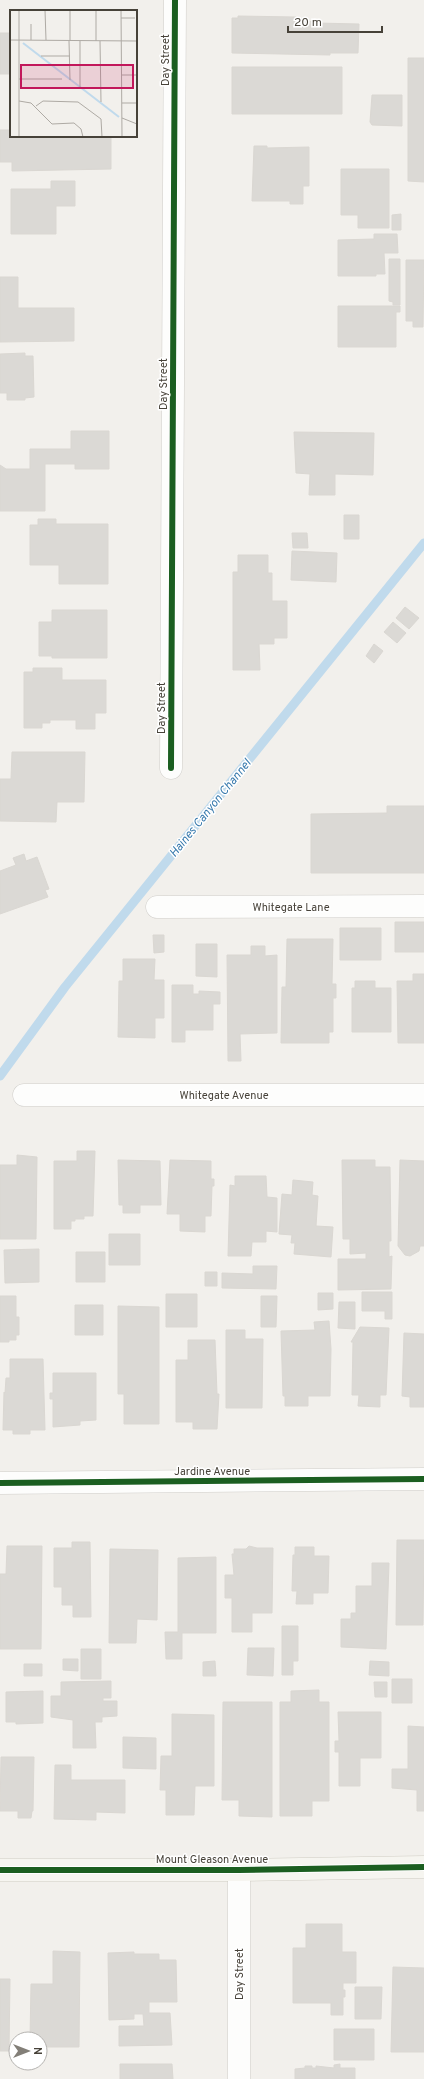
<svg xmlns="http://www.w3.org/2000/svg" width="424" height="2079" viewBox="0 0 424 2079" font-family="Overpass,sans-serif">
  <rect width="100%" height="100%" fill="#f2f0ec"/>
  <g fill="none" stroke-linecap="round" stroke-linejoin="round">
    <!-- stream -->
    <path stroke="#c0daec" stroke-width="9" d="M0,1076L65,987L424,543"/>
  </g>
  <!-- building -->
  <path fill="#dbd9d5" stroke="#dad7d2" d="M238,16L295,17L316,23L359,24L358,53H330V55L232,53V18H238Z
    M10,30L11,74H0V33H10Z
    M408,58H424V182L408,181Z
    M232,67H342V114H232Z
    M372,95H402V126L372,125L370,122Z
    M11,121V136H111V169L12,171V162H0V130H11Z
    M254,146H267V148L309,147V186H303V204H290V201H252Z
    M341,169H389V228H358V215H341Z
    M51,181H75V206H56V234H11V189H51Z
    M401,214V230H392V215Z
    M374,234H397L398,253H384L385,274H376V276H338V240L374,239Z
    M389,259H400V305H393V302L389,301Z
    M406,260H424L423,327H413V321H406Z
    M0,277H18V308H74V341L0,342Z
    M338,306H400V312H396V347H338Z
    M25,353V356H33L34,397L25,398V400H7V393H0V354Z
    M71,431H109V469H75V464H45V511H0V465L6,469H30V449H71Z
    M294,432L374,433L373,475L335,474V495H309L310,474L296,473Z
    M344,515H359V539H344Z
    M38,519H56V524H108V584H59V565H30V525H38Z
    M292,533H307L308,548H293Z
    M292,551L337,553L336,582L291,580Z
    M238,555H268V573H272V601H287V638H274V644H259L260,670H233V572H238Z
    M405,607L419,618L409,629L396,618Z
    M52,610H107V658H52V656H39V622H52Z
    M393,622L406,633L397,643L384,632Z
    M374,644L383,651L374,663L366,656Z
    M33,668H62V680H106V713H95V729H76V720H50V723H42V728H24V672H33Z
    M12,752H85L84,802H57L56,822L0,821V779H11Z
    M387,806H424V873H311V814L387,813Z
    M24,854L26,861L37,857L49,889L45,890L48,897L0,914V871L16,865L13,858Z
    M395,922H424V952H395Z
    M340,928H381V960H340Z
    M153,935H164V952L154,953Z
    M287,939H333L332,984H336V998H333V1032H329V1043H281L282,987H286Z
    M196,944H217V977L196,976Z
    M251,946H265V956L277,955V1033L240,1034L241,1061H228L227,955H251Z
    M123,959H155L154,980H164V1018H155V1038L118,1037L119,981H123Z
    M413,974H424V1043H398L397,981H413Z
    M355,981H375V988H391V1032H352V988H355Z
    M172,985H193V994H199V991L220,992V1004H213V1030H185V1042H172Z
    M77,1151H95L93,1216H84V1219H75V1221H71V1229H54V1161H77Z
    M17,1155L37,1157L36,1239H0V1165H17Z
    M118,1160L160,1161L161,1205H140V1213H123V1205H119Z
    M170,1160L211,1161V1179H214V1186H212L211,1216H205V1232L180,1231V1214H167Z
    M342,1160H375V1167H390L391,1241H389V1257L392,1256L391,1289L338,1290V1259H366V1253L350,1254V1239H343Z
    M400,1160L424,1161V1246H420L419,1251L410,1256L405,1255L398,1246Z
    M235,1176H266L267,1197L277,1198V1232L266,1231V1242H252L251,1256H228L230,1185L235,1186Z
    M293,1180L313,1182L312,1195L318,1196L316,1226L333,1227L331,1257L294,1254L295,1243H291L292,1235L279,1234L282,1194L292,1195Z
    M109,1234H140V1265H109Z
    M39,1249V1282L5,1283L4,1250Z
    M76,1252H105V1282H76Z
    M253,1266H277L276,1289L222,1288V1273L253,1274Z
    M205,1272H217V1286H205Z
    M362,1292H392V1319H385V1311H362Z
    M318,1293H333V1309L318,1310Z
    M166,1294H197V1327H166Z
    M0,1296H16V1317H19V1335H16V1340H9V1342H0Z
    M261,1296H277L276,1327H261Z
    M339,1302H355V1329L338,1328Z
    M75,1305H103V1335H75Z
    M118,1306L159,1307V1424H124V1394H118Z
    M329,1321L331,1349L330,1396H308V1406H285V1396H283L281,1331L315,1330L314,1322Z
    M360,1327L389,1328L386,1395H380V1407L358,1406L359,1395H352L353,1342H351Z
    M226,1330H245V1339H263L262,1408H226Z
    M404,1333L424,1334V1407H410V1397L402,1396Z
    M188,1340H215L217,1394H219L217,1429H193V1422H176V1360H188Z
    M10,1359H43L45,1430H30V1434H13V1430H3L4,1392L5,1393L6,1378H10Z
    M53,1373H96V1420L80,1421V1425L53,1427V1399H50V1393H53Z
    M397,1540H424L423,1625H396Z
    M72,1542H90L91,1617H73V1605H62V1587H54V1548H72Z
    M7,1546H42L41,1649H0V1574H6Z
    M249,1546L257,1548H273L272,1613H252V1632H232V1598H225V1575H234L232,1554H234V1549H246Z
    M295,1547H314V1556H329L328,1593H313V1604H296L297,1591H292L293,1555H295Z
    M110,1549L158,1550L157,1620L137,1619L136,1643H109Z
    M216,1557V1633H182V1659H166L165,1632H178V1558Z
    M372,1563H389L386,1649L341,1647V1619H351V1613H356V1586H372Z
    M282,1626H298V1661H293V1675H282Z
    M248,1648H274L273,1676L247,1675Z
    M81,1649H101V1679H81Z
    M63,1659H78V1671L63,1670Z
    M215,1661L216,1676H203V1662Z
    M370,1661L389,1662V1676L369,1675Z
    M24,1664H42V1676H24Z
    M392,1679H412V1703H392Z
    M111,1681V1698H103V1701H117V1716L102,1717V1722H95L96,1748H73V1720L51,1717V1696H61V1682Z
    M374,1682H387V1697H375Z
    M319,1690V1702H329V1801H312V1816H280V1702H291V1691Z
    M43,1691V1723L16,1724V1722H6V1692Z
    M223,1702H272V1817L239,1816V1800H222Z
    M338,1712H381V1758H360V1786H339V1752H335V1741H339Z
    M172,1714L214,1715V1786H195L194,1815H166V1790H160L161,1756H172Z
    M408,1726L424,1727V1811H417V1790L392,1788V1769H408Z
    M123,1737L156,1738V1769L123,1768Z
    M1,1757H34L33,1811H32L31,1818H18V1811H0Z
    M55,1765H71V1780H125V1813L96,1812V1820L54,1819Z
    M306,1924H342V1952H356V1983H343V1990H345V1997H343V2015H331V2003H293V1948H306Z
    M53,1951L80,1952L79,2047H40V2039H30L31,1984H53Z
    M134,1952V1954H159V1960H176L177,2002H149V2013H170L172,2045L119,2046V2026H144L143,2014H134V2019L109,2020L108,1953Z
    M393,1967L424,1968V2052H391Z
    M0,1979H10L9,2051H0Z
    M355,1987H382L381,2019H355Z
    M334,2029H374V2060H334Z
    M120,2064H172L173,2079H120Z
    M340,2064V2068H355V2079H295V2069L305,2068V2066H312V2068H316V2066L334,2068V2065Z"/>
  <g fill="none" stroke-linecap="round" stroke-linejoin="round">
    <!-- street casing -->
    <g stroke="#d0ceca" stroke-width="23">
      <path id="street" d="M171,768L175,0
        M157,907L424,906
        M24,1095H424
        M0,1483L424,1479
        M239,2079V1870"/>
    </g>
    <!-- secondary casing -->
    <g stroke="#d0cdc4" stroke-width="23">
      <path id="secondary" d="M0,1870H239L424,1867"/>
    </g>
    <!-- street -->
    <use href="#street" stroke="#fdfdfc" stroke-width="22"/>
    <!-- secondary -->
    <use href="#secondary" stroke="#f6f5f0" stroke-width="22"/>
    <!-- cycleway casing -->
    <g stroke="#fff" stroke-width="8">
      <path id="cycleway" d="M171,768L175,0
        M0,1483L424,1479
        M0,1870H239L424,1867"/>
    </g>
    <!-- cycleway -->
    <use href="#cycleway" stroke="#1b5e20" stroke-width="6"/>
  </g>
  <g text-anchor="middle" stroke-width="3" stroke-linejoin="round" paint-order="stroke">
    <!-- street labels -->
    <g font-size="11" fill="#474239" stroke="#fff">
      <text transform="translate(165 60) rotate(-90)" y="4">Day Street</text>
      <text transform="translate(163 384) rotate(-90)" y="4">Day Street</text>
      <text transform="translate(161 708) rotate(-90)" y="4">Day Street</text>
      <text x="291" y="911">Whitegate Lane</text>
      <text x="224" y="1099">Whitegate Avenue</text>
      <text x="212" y="1475">Jardine Avenue</text>
      <text x="212" y="1863">Mount Gleason Avenue</text>
      <text transform="translate(239 1974) rotate(-90)" y="4">Day Street</text>
    </g>
    <!-- water labels -->
    <g font-size="12" font-style="italic" fill="#387aad" stroke="#fff">
      <text transform="translate(210 808) rotate(-51)" y="4">Haines Canyon Channel</text>
    </g>
  </g>
  <!-- overview -->
  <g transform="translate(10 10)">
    <rect width="127" height="127" fill="#f2f0ec"/>
    <path fill="none" stroke="#c0daec" stroke-width="2" d="M13,33L109,107"/>
    <path fill="none" stroke="#aeaaa4" stroke-width="1" d="M35,0L36,30M86,0V31M111,0L112,127M111,8H125M21,14V30M0,30L127,31M59,31L60,70M60,31V0M90,31L91,92M31,46H60M112,65H127M9,69H52M70,77V31M9,91L21,93L42,114L64,113L71,119L73,127M112,93H127M26,96L33,91L68,92L91,109L92,127M112,108L127,114M9,127V0"/>
    <path fill="#c2185b" fill-opacity="0.15" stroke="#c2185b" stroke-width="2" d="M11,55H123V78H11Z"/>
    <rect width="127" height="127" fill="none" stroke="#474239" stroke-width="2"/>
  </g>
  <!-- north arrow -->
  <g transform="translate(28 2051) rotate(90)"><circle r="19" fill="#ffffff" stroke="#b5b3b0"/>
  <path d="M0-3L7 15L0 10L-7 15Z" fill="#837f78"/>
  <text y="-6" font-size="11" font-weight="bold" text-anchor="middle" fill="#474239">N</text>
  </g>
  <!-- scale -->
  <path d="M288 26v6h94v-6" fill="none" stroke="#474239" stroke-width="2"/>
  <text x="294" y="26" font-size="12" fill="#474239" stroke="#ffffff" stroke-width="3" paint-order="stroke">20 m</text>
</svg>
